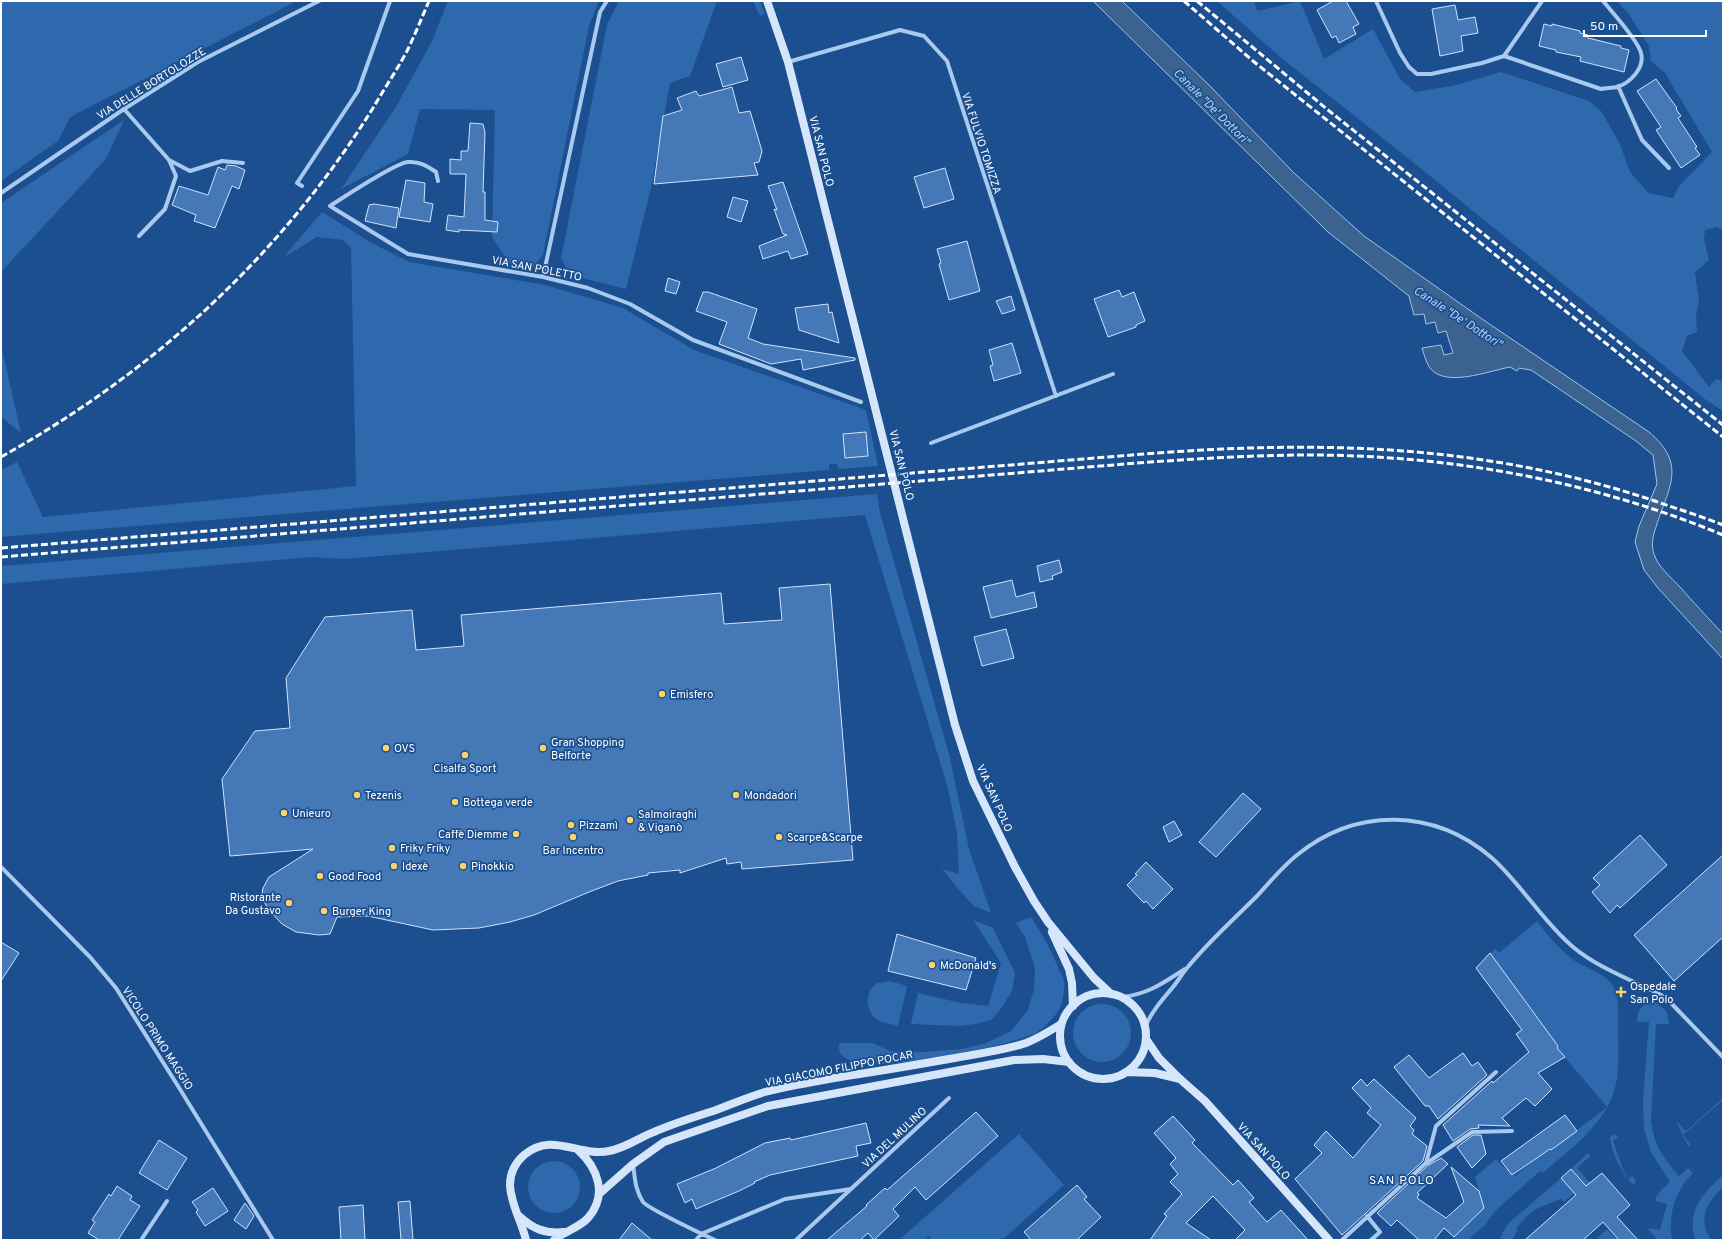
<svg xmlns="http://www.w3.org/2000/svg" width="1724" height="1241" viewBox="0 0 1724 1241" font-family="Overpass,sans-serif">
  <rect width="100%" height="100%" fill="#1b4f8f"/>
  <!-- green -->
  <path fill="#2e69ad" d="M1,1H297L70,117L58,141L1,181Z
    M448,1H599L589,26L543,255L533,268L511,266L492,237L495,110L420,109L408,154L341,189L396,107L432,41Z
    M619,1H717L690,76L670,83L651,188L626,289L570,275L561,258L607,25Z
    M753,1H760L765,14L760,16Z
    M1217,1H1254L1257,11L1300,1L1324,59L1373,29L1400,79L1415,92L1456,85L1501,72L1589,101L1601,111L1620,144L1630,172L1648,193L1673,198L1679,186L1712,152L1665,73L1651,61L1649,46L1628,13L1617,1H1723V230L1717,227L1705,230L1704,239L1709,260L1695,272L1699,301L1696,316L1697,332L1687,336L1682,351L1709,387L1716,379L1723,381V411L1706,400L1409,159L1279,56Z
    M124,120L106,159L1,272V203Z
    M322,212L370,242L409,262L545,285L623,308L694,350L866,410L878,466L838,469L837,464H829V470L1,537V470L17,462L43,517L356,486L351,248L343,240L317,237L283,258Z
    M1,348L2,349L21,433L1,417Z
    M877,494L880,513L949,754L969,849L991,913L974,906L959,890L942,869L959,874L957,833L947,785L865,515L344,559L312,557L1,584V566Z
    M1031,917C1042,934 1052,951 1059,970C1061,974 1064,978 1064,982C1065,988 1063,997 1062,1003C1060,1012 1043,1030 1034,1034C1002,1047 871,1077 844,1057C839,1054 839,1049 839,1043H873L890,1051L924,1052L963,1049L986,1043L1011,1031L1028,1010L1034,989L1035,968L1025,937L1016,923Z
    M973,920L993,928L1015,973L1012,991L1000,1010L991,1020L976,1024L959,1026L911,1024L918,993L961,1003L988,1006L1001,963Z
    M1537,921C1548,936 1560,950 1575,961C1586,968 1600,972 1609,981C1620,992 1618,1013 1618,1027C1618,1044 1619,1063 1617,1079C1610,1122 1573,1146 1543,1173L1540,1171L1495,1211L1485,1225L1468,1240H1451L1484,1208L1475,1177L1496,1159L1514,1177L1540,1155L1551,1150L1607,1107L1557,1048L1558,1046L1490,953L1496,949L1499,953Z
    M890,981L907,986L898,1026C890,1024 882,1023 875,1018C865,1009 865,989 878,983C882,982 887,982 890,981Z
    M1657,1003L1667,1012L1669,1024H1656L1651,1120C1654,1146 1663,1157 1679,1176L1688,1168L1693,1173C1674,1192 1668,1215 1672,1240H1655L1656,1238L1648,1229L1649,1228L1660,1230L1667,1204L1655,1201L1656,1197L1662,1189L1670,1182L1651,1152L1644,1129L1643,1101L1649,1022H1637C1637,1008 1644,1002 1657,1003Z
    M1073 1033a29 29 0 1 1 58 0a29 29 0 1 1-58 0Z
    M1723,1098V1100L1683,1135L1691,1145L1688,1146L1677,1123V1122L1686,1131Z
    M1019,1134L1064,1185L1002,1240H932L929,1236L924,1240H899Z
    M1613,1134L1617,1136L1618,1138L1613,1140L1622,1167L1628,1179L1633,1176L1635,1180V1184L1631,1183C1621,1171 1611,1152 1610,1137Z
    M1588,1153L1590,1156L1577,1168L1590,1183L1586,1186L1571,1169Z
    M528 1187a26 26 0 1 1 52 0a26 26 0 1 1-52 0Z
    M1723,1175V1187C1707,1202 1697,1219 1711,1240H1695C1687,1210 1702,1194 1723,1175Z
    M1561,1178L1574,1193L1564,1202L1561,1199C1537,1208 1533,1208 1516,1229L1518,1230L1512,1240H1500L1503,1232L1509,1223Z
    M1607,1229L1617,1240H1598L1597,1238Z"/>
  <!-- water -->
  <path fill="#3c6290" stroke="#9cc4f0" d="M1093,1H1122L1209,85L1293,172L1364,236L1485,321L1649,432C1688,465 1668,488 1656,527C1653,535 1651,545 1654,554C1658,567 1671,577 1680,587C1694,603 1709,619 1723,634V659L1658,588L1644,570L1635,542L1639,526L1657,484L1653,455L1636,441L1531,370L1519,368L1517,371L1510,367C1489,371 1445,388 1430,368C1426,363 1424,354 1422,348L1441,345L1444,355L1453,353L1446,331L1438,333L1435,322L1426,324L1424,314L1414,315L1409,296L1328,232Z"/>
  <!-- building -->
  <path fill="#4478b7" stroke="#cfe3fa" d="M1333,1H1346L1359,24L1353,27L1356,34L1339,43L1336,36L1332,38L1317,10Z
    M1455,5L1458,20L1475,17L1478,33L1461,36L1463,51L1440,56L1432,9Z
    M1544,24L1552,26V24L1580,31V33L1588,35V38L1621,46V48L1629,50L1624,72L1580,61L1581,57L1556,52V50L1539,46Z
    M741,57L748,80L723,87L716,64Z
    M1656,79L1677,108L1676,109L1681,116L1678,118L1697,147L1695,148L1700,155L1681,168L1656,130L1661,127L1637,91Z
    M732,87L739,113L750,111L762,151L759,162L754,163L758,175L654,184L663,116L682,110L677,98L696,91L699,96Z
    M470,123L483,124L485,132L483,192H485V220L498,222L497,232L459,230V232L446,230L448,215L464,217L466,174H450V159L461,160V151H468Z
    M227,165L236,166L245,170L239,189L232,186L215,228L194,221L196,215L172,205L179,186L208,195L218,167L225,170Z
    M945,168L954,199L924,208L914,177Z
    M406,180L425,183L424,202L433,204L430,222L399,217Z
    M783,182L808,254L791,259L788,251L763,259L759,246L787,235L783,234L774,209L777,210L768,186Z
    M733,197L748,201L741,222L727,217Z
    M374,204L399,208L396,228L365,221L369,205Z
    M967,241L980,291L949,300L939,264L941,263L937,249Z
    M668,278L680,282L676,294L665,291Z
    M1119,290L1122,297L1134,292L1145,321L1136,325V327L1108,337L1094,299Z
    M703,292H708L757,309L748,338L763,344L855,358V360L803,370L801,359L771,364L719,344L727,322L696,311Z
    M1011,296L1015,310L1002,314L996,301Z
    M828,304L829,313L832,312L839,343L799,330L795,308Z
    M1012,343L1021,373L994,381L990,366L993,365L989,350Z
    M866,432L868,456L845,458L843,434Z
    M1059,560L1062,572L1052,576L1053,579L1040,582L1037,566Z
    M1012,580L1016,597L1034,592L1037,607L991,618L983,587Z
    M830,584L853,860L742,869L741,862L727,864L726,858L680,873V870L648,873V875L618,881L589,892L534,915L510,922L479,928L433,930L368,916L337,917L330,934L319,935L296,932L282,924L269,910L263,900L262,894L263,888L269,877L313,849L230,856L222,779L255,731L290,728L286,678L325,617L412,610L416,650L464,646L461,615L721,593L724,624L782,620L779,588Z
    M1006,629L1014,658L982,666L974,637Z
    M1243,793L1261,809L1216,857L1199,842Z
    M1174,821L1182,835L1169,842L1163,827Z
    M1640,835L1667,865L1620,908L1617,905L1610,913L1592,892L1600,885L1593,878Z
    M1723,855V937L1674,981L1634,935Z
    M1146,862L1173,889L1153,909L1146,901L1144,903L1127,885L1137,875L1135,874Z
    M897,934L976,958L966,990L888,971Z
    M1,942L19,953L1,981Z
    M1490,953L1558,1046L1557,1048L1565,1057L1538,1073L1552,1089L1535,1106L1526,1098L1502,1118L1510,1126L1478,1125L1479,1128L1470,1129L1453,1141L1443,1125L1492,1081L1493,1083L1529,1052L1516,1034L1522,1030L1476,968Z
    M1463,1053L1472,1066L1478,1062L1487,1075L1438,1119L1429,1106H1425L1394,1067L1409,1055L1429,1078Z
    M1361,1079L1367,1086L1374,1079L1416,1118L1410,1126L1414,1130L1412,1134L1427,1146L1423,1161L1342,1235L1295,1179L1322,1153L1314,1145L1326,1131L1353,1158L1381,1125L1367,1113L1371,1108L1352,1088Z
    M976,1112L998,1136L926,1200L915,1187L893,1209L899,1216L874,1240L868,1233L860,1240H827L867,1206L866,1205L885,1188L887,1190Z
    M1565,1115L1577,1131L1551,1150L1550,1149L1512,1175L1501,1161Z
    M1173,1116L1195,1140L1192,1143L1233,1185L1238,1180L1254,1198L1249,1202L1267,1222L1281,1210L1308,1240H1235L1245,1230L1213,1196L1186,1223L1211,1240H1150L1167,1216L1164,1214L1182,1194L1170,1182L1178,1174L1170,1164L1176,1158L1154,1133Z
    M866,1123L871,1143L856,1146L858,1156L770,1175L754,1182L755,1183L739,1191L696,1209L692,1199L685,1203L677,1184L716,1168L765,1143L790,1138L791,1140Z
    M1473,1135H1481L1486,1154L1472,1168L1457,1147Z
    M159,1140L187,1158L167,1190L139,1173Z
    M1441,1158L1448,1164L1417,1193L1419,1194L1417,1198L1446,1218L1464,1202L1451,1167L1479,1191L1484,1208L1454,1237L1444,1228L1434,1240H1419L1397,1220L1391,1226L1377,1213L1427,1166Z
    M1571,1169L1586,1186L1602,1173L1630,1205L1617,1217L1638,1240H1619L1603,1222L1583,1240H1525L1576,1195L1561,1178Z
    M1077,1185L1087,1197L1084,1199L1101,1217L1077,1240H1031L1024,1232Z
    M117,1186L132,1196L130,1200L140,1206L118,1240H99L88,1233L95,1222L92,1220L109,1194L111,1196Z
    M213,1188L228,1211L205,1226L196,1212L198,1210L192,1202Z
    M410,1201L413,1240H401L398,1202Z
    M245,1203L254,1216L246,1229L234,1220Z
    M363,1205L365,1240H341L339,1207Z
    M632,1223L652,1240H619Z"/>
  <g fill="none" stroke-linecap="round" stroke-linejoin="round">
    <!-- minor -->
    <path stroke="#a9c9ee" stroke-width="4" d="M1376,1L1400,53L1409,67L1417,74H1431L1482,63L1504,56L1601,89C1606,88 1612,88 1617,87C1630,83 1645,68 1641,53C1638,40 1612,12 1603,1
      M1504,56L1542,1
      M788,62L900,30L924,36L947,61L1056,396
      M1618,86L1642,140L1669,168
      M124,109L169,160L176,176L165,209L139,236
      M169,160L190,171L222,161L243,163
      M438,181L436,172C427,166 419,161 408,162C395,163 344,197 330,206L408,254L543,277L588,288L630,304L693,340L861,402
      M302,186L297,183L358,91L390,1
      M1,193L124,109L198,62L319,1
      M543,277L600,12L607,1
      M931,443L1113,374
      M1,867L90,957L116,988L178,1086L273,1240
      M1122,997C1149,994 1163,983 1185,969
      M1145,1027C1152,1011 1162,1000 1173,987C1178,981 1182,974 1187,968C1208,942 1234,919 1257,896C1270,882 1282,867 1297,855C1356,807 1434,808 1492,858C1522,885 1543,922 1573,947C1598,968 1632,980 1661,995L1670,1002L1723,1057
      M1427,1163L1472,1132L1512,1131
      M633,1164C635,1178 635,1190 643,1202C649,1209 704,1235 715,1240
      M1367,1216L1380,1232L1371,1240
      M141,1240L167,1201
      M696,1240L701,1234L785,1199L851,1189
      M796,1240L949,1098
      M1342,1240L1426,1163L1436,1126L1496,1072"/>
    <!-- secondary -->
    <path stroke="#d6e6fa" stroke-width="8" d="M767,1L788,62L955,725L973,781L1015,867L1034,901L1048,922L1094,978L1111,994
      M1052,932L1069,969L1072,983L1073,1006
      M1060 1036a43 43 0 1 1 86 0a43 43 0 1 1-86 0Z
      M1146,1039L1159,1058L1180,1079L1205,1101L1329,1240
      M1126,1072L1155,1073L1180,1079
      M599,1194L633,1164L664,1142L768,1106L1014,1060L1043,1059L1069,1062
      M519,1216C533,1229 545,1234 564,1232
      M526,1240C519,1211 495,1181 524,1155C552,1131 578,1157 609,1151C626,1148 638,1138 654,1132C674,1123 695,1117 716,1110C732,1104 748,1097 765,1092C791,1085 819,1081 846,1076C880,1071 915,1065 949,1059C975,1054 1002,1051 1026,1043C1039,1038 1050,1031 1061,1024
      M554,1240C564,1232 580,1227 588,1218C608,1195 598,1168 578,1150"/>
    <!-- rail -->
    <path stroke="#fff" stroke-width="3" stroke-dasharray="7 3" stroke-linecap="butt" d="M1184,1L1253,61L1723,437
      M1197,1L1328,110L1723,425
      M1,457C153,372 280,257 373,108C384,89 397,70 407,51C415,35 422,17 429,1
      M1,548L1144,454C1322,440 1484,444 1655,501C1677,509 1701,516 1723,525
      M1,557L1137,463C1194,459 1252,455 1309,455C1450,455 1593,481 1723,535"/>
  </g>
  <!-- markers -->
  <g fill="#ffd166" stroke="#1b4f8f" stroke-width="1.5">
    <circle cx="662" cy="694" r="4"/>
    <circle cx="386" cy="748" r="4"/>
    <circle cx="543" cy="748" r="4"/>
    <circle cx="465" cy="755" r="4"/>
    <circle cx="357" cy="795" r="4"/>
    <circle cx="736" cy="795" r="4"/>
    <circle cx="455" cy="802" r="4"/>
    <circle cx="284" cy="813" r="4"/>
    <circle cx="630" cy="820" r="4"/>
    <circle cx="571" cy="825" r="4"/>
    <circle cx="516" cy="834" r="4"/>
    <circle cx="573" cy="837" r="4"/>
    <circle cx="779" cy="837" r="4"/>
    <circle cx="392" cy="848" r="4"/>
    <circle cx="394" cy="866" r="4"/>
    <circle cx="463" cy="866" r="4"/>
    <circle cx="320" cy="876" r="4"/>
    <circle cx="289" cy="903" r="4"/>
    <circle cx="324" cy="911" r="4"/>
    <circle cx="932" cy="965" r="4"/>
    <path d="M1619 986h4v4h4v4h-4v4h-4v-4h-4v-4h4z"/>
  </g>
  <g text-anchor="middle" stroke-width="3.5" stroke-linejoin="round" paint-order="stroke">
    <!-- street labels -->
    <g font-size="11" fill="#fff" stroke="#1b4f8f">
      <text transform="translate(151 83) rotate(-32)" y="4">VIA DELLE BORTOLOZZE</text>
      <text transform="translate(982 143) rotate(72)" y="4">VIA FULVIO TOMIZZA</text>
      <text transform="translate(822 151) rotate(76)" y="4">VIA SAN POLO</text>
      <text transform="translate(537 268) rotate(11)" y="4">VIA SAN POLETTO</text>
      <text transform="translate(902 465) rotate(76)" y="4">VIA SAN POLO</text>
      <text transform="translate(995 798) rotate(66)" y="4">VIA SAN POLO</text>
      <text transform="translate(158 1038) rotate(57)" y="4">VICOLO PRIMO MAGGIO</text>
      <text transform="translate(839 1068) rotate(-11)" y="4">VIA GIACOMO FILIPPO POCAR</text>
      <text transform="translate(894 1137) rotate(-43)" y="4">VIA DEL MULINO</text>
      <text transform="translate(1264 1151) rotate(48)" y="4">VIA SAN POLO</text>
    </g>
    <!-- poi labels -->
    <g font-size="11" fill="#fff" stroke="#1b4f8f" text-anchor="start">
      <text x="670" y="698">Emisfero</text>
      <text x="551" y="746">Gran Shopping<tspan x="551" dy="13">Belforte</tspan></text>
      <text x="394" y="752">OVS</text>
      <text x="465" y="772" text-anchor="middle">Cisalfa Sport</text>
      <text x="365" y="799">Tezenis</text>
      <text x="744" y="799">Mondadori</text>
      <text x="463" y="806">Bottega verde</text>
      <text x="292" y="817">Unieuro</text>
      <text x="638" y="818">Salmoiraghi<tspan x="638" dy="13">&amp; Viganò</tspan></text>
      <text x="579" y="829">Pizzamì</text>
      <text x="508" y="838" text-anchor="end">Caffè Diemme</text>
      <text x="787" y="841">Scarpe&amp;Scarpe</text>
      <text x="400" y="852">Friky Friky</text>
      <text x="573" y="854" text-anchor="middle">Bar Incentro</text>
      <text x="402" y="870">Idexè</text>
      <text x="471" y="870">Pinokkio</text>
      <text x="328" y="880">Good Food</text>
      <text x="281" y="901" text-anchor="end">Ristorante<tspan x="281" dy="13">Da Gustavo</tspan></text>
      <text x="332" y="915">Burger King</text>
      <text x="940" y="969">McDonald's</text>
      <text x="1630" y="990">Ospedale<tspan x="1630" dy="13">San Polo</tspan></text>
    </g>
    <!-- water labels -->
    <g font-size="12" font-style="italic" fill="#b5d3f5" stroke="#1b4f8f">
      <text transform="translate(1212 107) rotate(45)" y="4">Canale "De' Dottori"</text>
      <text transform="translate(1458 317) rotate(33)" y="4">Canale "De' Dottori"</text>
    </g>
    <!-- neighbourhood labels -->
    <g font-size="12" letter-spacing="1" fill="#fff" stroke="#1b4f8f">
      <text x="1402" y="1184">SAN POLO</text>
    </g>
  </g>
  <!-- border -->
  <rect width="1724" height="1241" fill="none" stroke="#ffffff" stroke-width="4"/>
  <!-- scale -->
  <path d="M1584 30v6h122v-6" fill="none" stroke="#ffffff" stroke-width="2"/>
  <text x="1590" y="30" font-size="12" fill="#ffffff" stroke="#1b4f8f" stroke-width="3" paint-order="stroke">50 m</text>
</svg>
